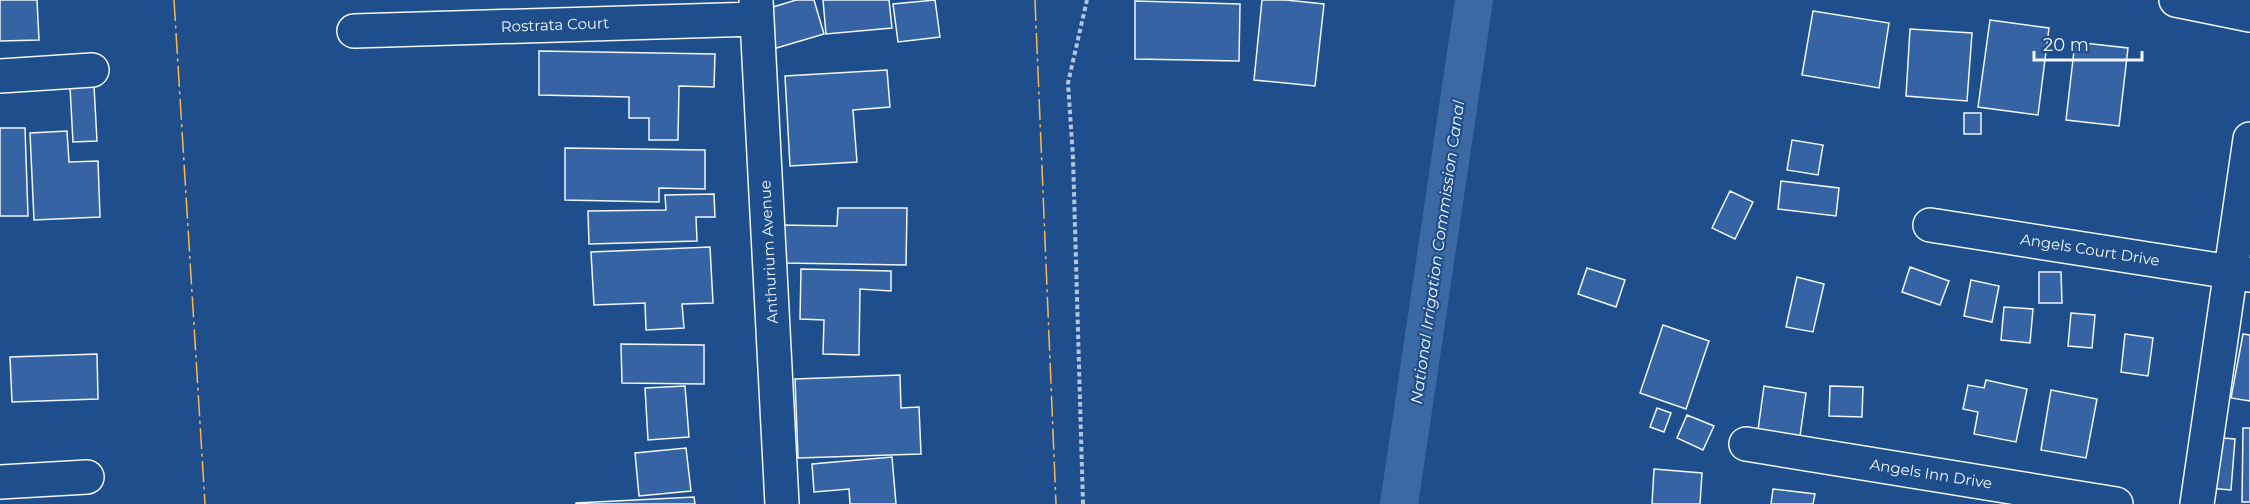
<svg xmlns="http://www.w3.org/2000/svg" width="2250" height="504" viewBox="0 0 2250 504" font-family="Montserrat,sans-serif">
  <rect width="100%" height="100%" fill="#1f4e8c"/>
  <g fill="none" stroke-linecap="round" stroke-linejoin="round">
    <!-- canal -->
    <path stroke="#3b69a3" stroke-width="38" d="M1399,504L1474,0"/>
  </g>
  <!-- building -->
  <path fill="#3563a3" stroke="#f2f6ff" stroke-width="1.5" d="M0,0H37L39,40L0,41Z
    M796,0H814L824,34L773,49L760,11Z
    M823,0H889L892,28L826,34Z
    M935,0L940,37L898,42L893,4Z
    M1262,0H1286L1324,4L1315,86L1254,80Z
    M1135,1L1240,4L1239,61L1135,59Z
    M1813,11L1889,23L1879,88L1802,75Z
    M1990,20L2049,28L2038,115L1978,107Z
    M1910,29L1972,33L1967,101L1906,96Z
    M2075,42L2128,48L2119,126L2066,120Z
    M539,51L715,54L714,87L679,86L678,140H649V118H629V97L539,95Z
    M887,70L890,107L853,110L857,162L790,166L785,76Z
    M94,86L97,141L73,142L70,87Z
    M1964,113H1981V134H1964Z
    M0,128H25L28,216H0Z
    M67,131L69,162L98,161L100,217L34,220L30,133Z
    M1792,140L1823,145L1818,175L1787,170Z
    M565,148L705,150V189L659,188V202L565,200Z
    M1781,181L1839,188L1836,216L1778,209Z
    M1730,191L1753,202L1735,239L1712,228Z
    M714,194L715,217H696L697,241L589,244L588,211L666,210L665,195Z
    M838,208H907L906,265L782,263V225L837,226Z
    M710,247L713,303L682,304L684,328L646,330L645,303L594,305L591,252Z
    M1910,267L1949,281L1940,305L1902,292Z
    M1587,268L1625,280L1616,307L1578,294Z
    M801,269L891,271V291L860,289L859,355L823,354L824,320L800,319Z
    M2039,272H2061L2062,303H2039Z
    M1797,277L1824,284L1813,332L1786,327Z
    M1971,280L1999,286L1992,322L1964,316Z
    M2004,307L2033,309L2030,343L2001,340Z
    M2071,313L2095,315L2092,348L2068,346Z
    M1663,325L1709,341L1686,409L1640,393Z
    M2125,334L2153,338L2148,376L2121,372Z
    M2243,334L2250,335V401L2231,398Z
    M621,344L704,345V384L622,383Z
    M97,354L98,399L12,402L10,357Z
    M900,375L901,408L919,407L921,454L798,458L795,379Z
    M1986,380L2027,389L2016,442L1974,434L1978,412L1963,409L1968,385L1984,388Z
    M685,386L689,437L648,440L645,388Z
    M1764,386L1806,393L1800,436L1758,430Z
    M1830,386L1863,387L1862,417L1829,416Z
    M2051,390L2097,399L2086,458L2041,450Z
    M1657,408L1671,413L1664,432L1650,427Z
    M1687,415L1714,426L1703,450L1677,438Z
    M2243,428H2250V502H2242Z
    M2211,437L2235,439L2231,490L2208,488Z
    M686,448L691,491L639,496L635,453Z
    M892,457L896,504H850L849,489L814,492L812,464Z
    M1654,469L1702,473L1700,504H1652Z
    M1773,489L1815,494L1813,504H1771Z
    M694,497L695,504H576V503Z"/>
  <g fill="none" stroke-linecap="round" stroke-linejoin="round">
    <!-- minor casing -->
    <g stroke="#f2f6ff" stroke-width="36">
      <path id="minor" d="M756,0L782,504
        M2176,0L2250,15
        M354,31L756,19
        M0,76L92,70
        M1930,225L2250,275
        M1746,444L2116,504
        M0,482L87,477
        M2197,504L2250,139"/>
    </g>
    <!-- path -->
    <path stroke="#b3c4dc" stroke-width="4" stroke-dasharray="4.5 3" stroke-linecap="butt" d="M1083,504L1073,158L1068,83L1087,0"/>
    <!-- minor -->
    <use href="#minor" stroke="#1f4e8c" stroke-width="33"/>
    <!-- power -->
    <path stroke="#ffb74d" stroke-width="1.5" stroke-dasharray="21 4.5 3 4.5" stroke-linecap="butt" d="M174,0L205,504
      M1035,0L1056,504"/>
  </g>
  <g text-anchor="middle" stroke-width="4.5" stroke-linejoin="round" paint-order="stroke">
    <!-- street labels -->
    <g font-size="15" fill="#f2f6ff" stroke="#1f4e8c">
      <text transform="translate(555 25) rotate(-2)" y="5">Rostrata Court</text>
      <text transform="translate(2090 250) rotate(9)" y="5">Angels Court Drive</text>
      <text transform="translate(769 252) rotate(-93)" y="5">Anthurium Avenue</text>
      <text transform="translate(1931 474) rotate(9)" y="5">Angels Inn Drive</text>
    </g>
    <!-- water labels -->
    <g font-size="16" font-style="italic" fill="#f2f6ff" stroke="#1f4e8c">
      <text transform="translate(1437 252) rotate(-82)" y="6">National Irrigation Commission Canal</text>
    </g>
  </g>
  <!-- scale -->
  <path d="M2034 51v9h108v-9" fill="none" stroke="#f2f6ff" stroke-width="3"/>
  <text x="2043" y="51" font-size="18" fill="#f2f6ff" stroke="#1f4e8c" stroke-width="4.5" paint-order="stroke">20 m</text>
</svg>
